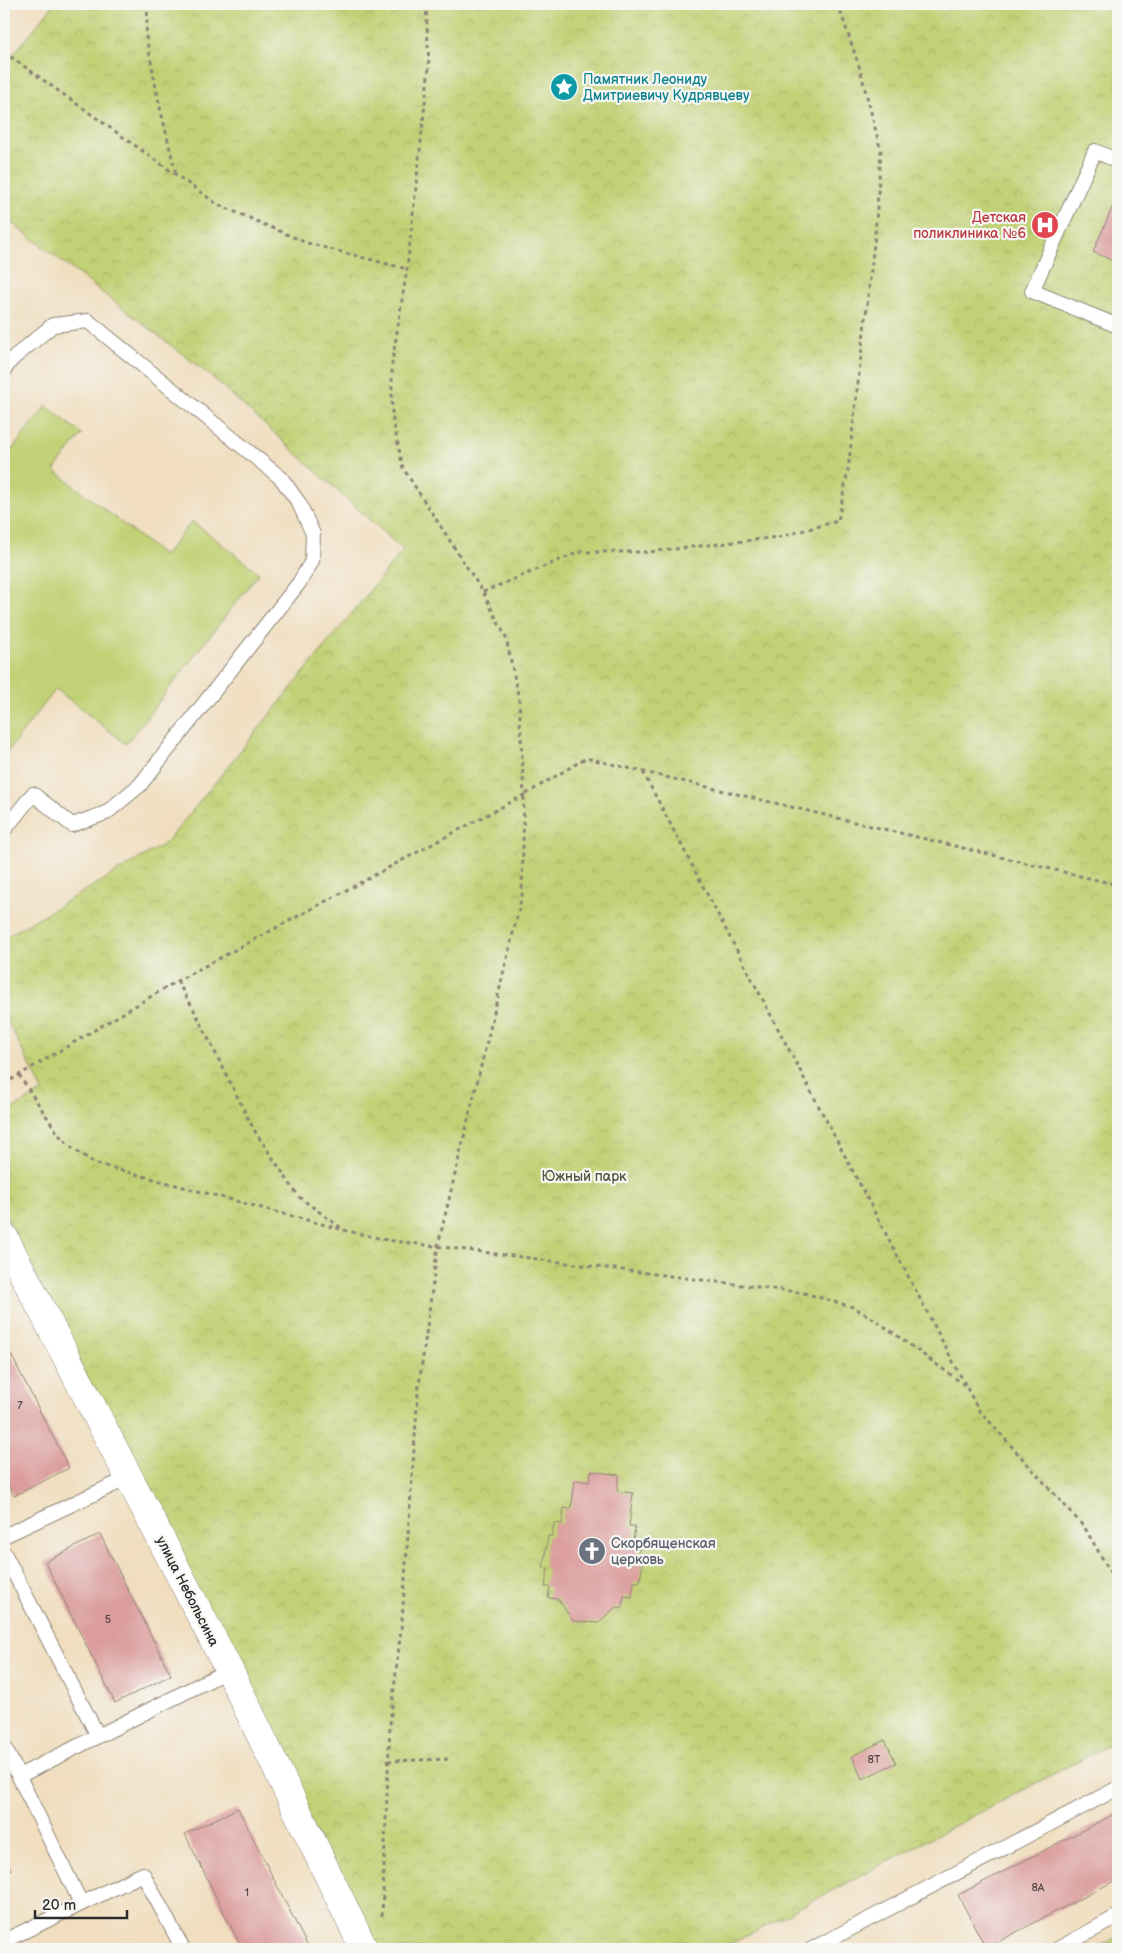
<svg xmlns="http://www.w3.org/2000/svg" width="1122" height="1953" viewBox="0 0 1122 1953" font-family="'Balsamiq Sans',sans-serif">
  <defs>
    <pattern id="park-crowns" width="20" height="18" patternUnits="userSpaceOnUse" patternTransform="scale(1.25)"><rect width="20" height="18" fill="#c1d174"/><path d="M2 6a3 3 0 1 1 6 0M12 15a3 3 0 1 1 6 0" fill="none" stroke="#a6b465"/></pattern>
  </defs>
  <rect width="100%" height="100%" fill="#f6f6f2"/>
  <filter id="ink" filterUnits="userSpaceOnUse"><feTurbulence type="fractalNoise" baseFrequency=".02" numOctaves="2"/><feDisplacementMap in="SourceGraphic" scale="10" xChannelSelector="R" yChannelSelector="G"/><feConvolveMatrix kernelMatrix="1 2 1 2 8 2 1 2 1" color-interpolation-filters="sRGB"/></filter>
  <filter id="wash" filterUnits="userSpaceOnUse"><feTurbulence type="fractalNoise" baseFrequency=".0096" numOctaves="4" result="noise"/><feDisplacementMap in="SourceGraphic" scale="20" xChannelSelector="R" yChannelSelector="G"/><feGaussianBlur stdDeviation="1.12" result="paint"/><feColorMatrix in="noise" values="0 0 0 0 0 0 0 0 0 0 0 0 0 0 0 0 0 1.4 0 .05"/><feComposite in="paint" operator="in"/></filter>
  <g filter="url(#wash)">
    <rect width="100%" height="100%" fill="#f0debf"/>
    <!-- green -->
    <path fill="#c1d174" stroke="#767e50" d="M46,406L82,434L54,470L164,556L192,521L259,573L126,744L56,689L4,756V460Z"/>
    <!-- park -->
    <path fill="url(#park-crowns)" stroke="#767e50" d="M54,4H1118V1740L721,1949H374L4,1212V1114L43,1091L4,1014V938L166,843L403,550L211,376L4,217V66Z
      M1118,1937V1949H1095Z"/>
    <g id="blocks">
      <!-- building -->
      <path fill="#da9d9c" d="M1118,195V263L1093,252Z
        M4,1341L69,1468L14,1496L4,1477Z
        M591,1471L619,1475L617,1491L633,1493L629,1526H635L633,1542L640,1543L638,1559L643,1560L640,1582H634L632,1597L624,1596L622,1608L616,1607L598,1623L573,1621L558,1599L548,1598L550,1587H545L548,1568H543L548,1536H552L554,1523L562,1524L564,1508L571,1509L575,1480L589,1482Z
        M100,1534L171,1675L115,1703L45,1562Z
        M885,1740L896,1763L862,1779L852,1756Z
        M238,1808L309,1949H242L185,1834Z
        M1118,1812V1879L986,1948L958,1895Z
        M4,1856L11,1870L4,1874Z"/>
    </g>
  </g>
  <g filter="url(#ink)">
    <use href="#blocks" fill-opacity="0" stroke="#8e8475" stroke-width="1"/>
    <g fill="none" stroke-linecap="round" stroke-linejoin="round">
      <!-- lane casing -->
      <g stroke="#8e8475" stroke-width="16">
        <path id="lane" d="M1118,161L1095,151L1032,291L1118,326
          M4,370L12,359L53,325L88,321L281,478L299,503L313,534L312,561L299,583L140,785L106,813L72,825L33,794L4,830
          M4,1536L130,1477
          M4,1553L98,1736
          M4,1746L81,1903
          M19,1776L229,1670
          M4,1941L143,1874L183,1949
          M812,1949L1118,1788
          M1058,1949L1118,1916"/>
      </g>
      <!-- street casing -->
      <g stroke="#8e8475" stroke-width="29">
        <path id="street" d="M4,1237L229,1670L364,1949"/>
      </g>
      <!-- path -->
      <path stroke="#8e8475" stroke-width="3" stroke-dasharray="4 4" stroke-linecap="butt" d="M148,4L146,36L159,103L176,174
        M4,52L217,204L307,243L407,269
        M483,592L579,552H648L779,537L838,521L848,470L875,235L881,151L860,69L838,4
        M643,772L978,1409L1085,1528L1118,1586
        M177,981L193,1008L254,1130L299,1197L344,1230L387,1240L804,1293L853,1307L877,1321L966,1386
        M19,1075L59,1135L72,1148L94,1163L340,1229
        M4,1084L177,981L524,795L519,699L506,638L483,592L403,468L392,416V363L407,269L429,67L426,4
        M388,1761L449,1759
        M382,1916L390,1724L402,1620L418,1393L438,1245L522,896L524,795L586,758L1118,885"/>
      <!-- lane -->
      <use href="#lane" stroke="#fff" stroke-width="14"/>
      <!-- street -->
      <use href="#street" stroke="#fff" stroke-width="28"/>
    </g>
  </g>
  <!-- icons -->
  <defs>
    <g id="sight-disc" transform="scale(1.4375)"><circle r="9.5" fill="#0f9aa8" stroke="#f6f6f2"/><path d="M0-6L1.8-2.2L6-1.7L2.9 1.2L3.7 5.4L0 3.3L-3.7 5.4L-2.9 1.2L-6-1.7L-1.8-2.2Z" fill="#fff"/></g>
    <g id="hospital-disc" transform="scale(1.4375)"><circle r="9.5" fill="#e0444e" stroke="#f6f6f2"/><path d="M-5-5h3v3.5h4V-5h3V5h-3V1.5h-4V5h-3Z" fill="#fff"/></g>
    <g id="church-disc" transform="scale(1.4375)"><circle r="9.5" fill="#6b7280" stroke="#f6f6f2"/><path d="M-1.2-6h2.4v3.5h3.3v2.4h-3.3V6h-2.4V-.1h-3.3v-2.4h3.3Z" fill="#fff"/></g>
  </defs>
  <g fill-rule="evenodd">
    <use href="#sight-disc" x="564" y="87"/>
    <use href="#hospital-disc" x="1045" y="225"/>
    <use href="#church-disc" x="592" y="1551"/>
  </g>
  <g text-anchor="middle" stroke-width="4.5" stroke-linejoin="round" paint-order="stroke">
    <!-- number labels -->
    <g font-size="11" fill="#574847">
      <text x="20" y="1409">7</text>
      <text x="108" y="1623">5</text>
      <text x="874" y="1763">8Т</text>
      <text x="1038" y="1891">8А</text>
      <text x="247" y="1896">1</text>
    </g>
    <!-- culture labels -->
    <g font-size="14" fill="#0d838f" stroke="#f6f6f2" text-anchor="start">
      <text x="583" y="84">Памятник Леониду<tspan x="583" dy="16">Дмитриевичу Кудрявцеву</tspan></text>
    </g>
    <!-- health labels -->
    <g font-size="14" fill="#be3a42" stroke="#f6f6f2" text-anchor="end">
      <text x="1026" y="222">Детская<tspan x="1026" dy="16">поликлиника №6</tspan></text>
    </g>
    <!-- park labels -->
    <g font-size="14" fill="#50543d" stroke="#f6f6f2">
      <text x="584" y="1181">Южный парк</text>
    </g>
    <!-- worship labels -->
    <g font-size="14" fill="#5b616d" stroke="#f6f6f2" text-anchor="start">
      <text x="611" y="1548">Скорбященская<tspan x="611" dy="16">церковь</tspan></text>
    </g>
    <!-- street labels -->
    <g font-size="14" fill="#2b2b2b" stroke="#f6f6f2">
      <text transform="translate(188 1591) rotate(63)" y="5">улица Небольсина</text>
    </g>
  </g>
  <!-- margin -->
  <rect width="1122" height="1953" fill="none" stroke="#f6f6f2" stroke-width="20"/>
  <!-- scale -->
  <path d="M35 1910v8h92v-8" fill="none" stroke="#2b2b2b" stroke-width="2.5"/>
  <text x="42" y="1910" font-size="15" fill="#2b2b2b" stroke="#f6f6f2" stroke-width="4" paint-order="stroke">20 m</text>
</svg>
